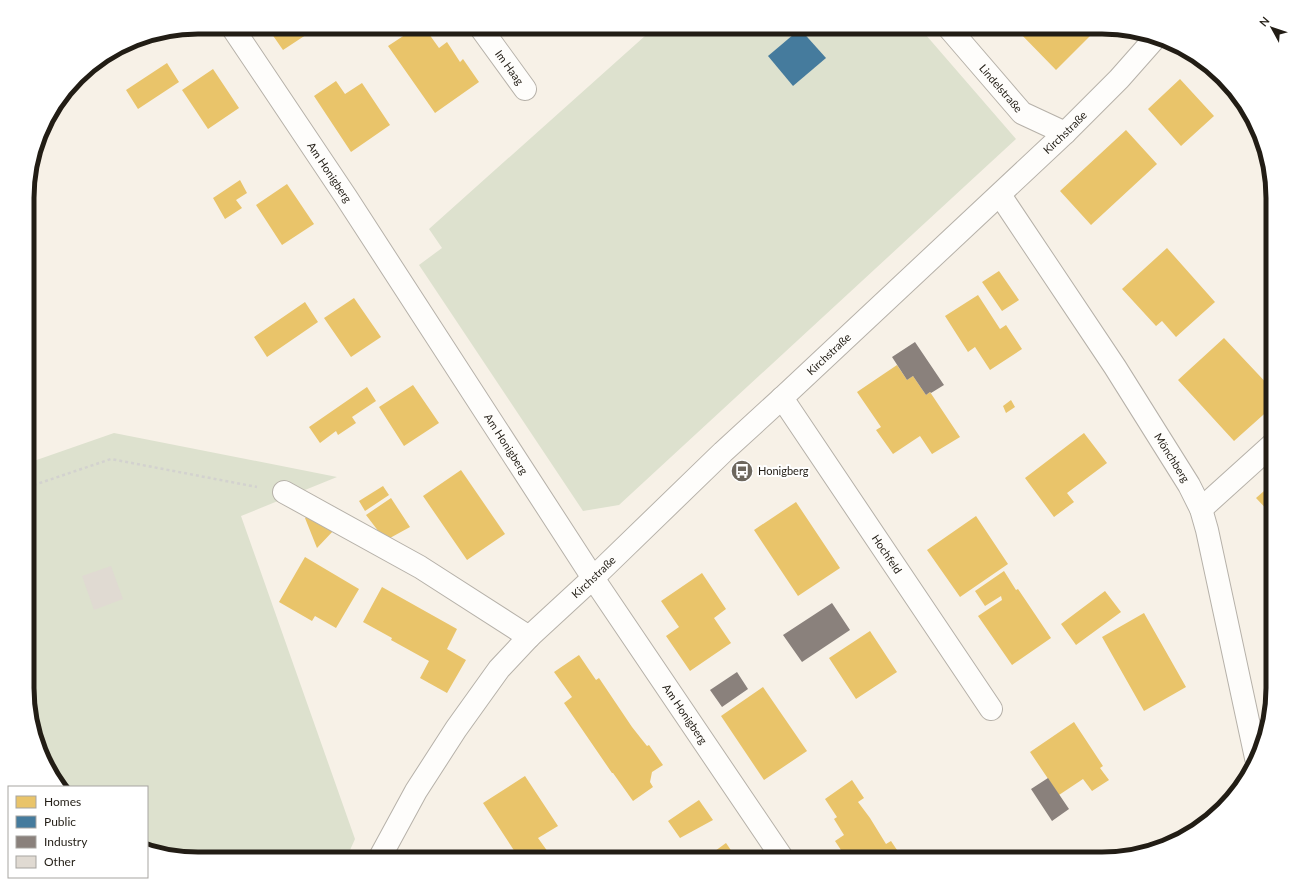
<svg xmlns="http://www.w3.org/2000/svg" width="1300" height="886" viewBox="0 0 1300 886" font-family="Lato,sans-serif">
  <rect width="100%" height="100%" fill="#f7f1e7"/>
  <!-- green -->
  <path fill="#dde1ce" d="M655,27H919L1016,139L619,505L583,511L419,265L442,248L429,229Z
    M114,433L337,477L241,516L355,839L346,859H187L147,851V787H62L50,774L28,710V463Z"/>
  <!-- homes -->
  <path fill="#e9c46a" d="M267,27H318L283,50Z
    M417,27H424L439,48L447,42L460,62L463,59L479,82L435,113L388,46Z
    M1018,27H1084L1091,35L1056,70L1016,29Z
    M136,39L135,42L124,49L120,48Z
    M167,63L179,82L138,109L126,90Z
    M213,69L239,108L208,129L182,90Z
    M1180,79L1214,116L1181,146L1148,109Z
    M336,81L345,94L362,83L390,125L351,152L314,96Z
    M1126,130L1157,164L1091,225L1060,191Z
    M240,180L247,193L236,200L242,208L225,219L213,198Z
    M287,184L314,224L282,245L256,205Z
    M1167,248L1215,302L1176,337L1162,321L1156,326L1122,289Z
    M999,271L1019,300L1002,311L982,282Z
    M978,295L1000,329L1006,325L1022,349L990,370L975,347L968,352L945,316Z
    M354,298L381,337L351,357L324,318Z
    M305,302L318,322L267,357L254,337Z
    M1224,338L1273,390V406L1234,441L1178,380Z
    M897,365L907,380L913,376L926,395L930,392L960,437L932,454L920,436L893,454L876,430L881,427L857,392Z
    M413,385L439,423L404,446L379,407Z
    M367,387L376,401L352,417L356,423L338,435L336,431L320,443L309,427Z
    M1011,400L1015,407L1006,413L1003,406Z
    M1084,433L1107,463L1067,493L1074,502L1054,517L1025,478Z
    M461,470L505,534L467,560L423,496Z
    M1273,483V516L1256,498Z
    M383,486L389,495L365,511L359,501Z
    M391,498L410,527L390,538L379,532L366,515Z
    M796,502L840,568L798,596L754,530Z
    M308,515L334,530L317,548L305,518Z
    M976,516L1008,564L960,597L927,550Z
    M305,557L359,589L336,628L315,616L312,621L279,602Z
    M1004,571L1016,590L1018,589L1051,638L1012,665L978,616L1002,600L1001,596L985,606L975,591Z
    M702,573L726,609L714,618L731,643L690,671L666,636L679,627L661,601Z
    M382,587L457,629L447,649L466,660L447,693L420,678L429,661L391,640L392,638L363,622Z
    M1105,591L1121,612L1076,645L1061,624Z
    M1144,613L1186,687L1144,711L1102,637Z
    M1273,616V643H1272L1267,618Z
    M870,631L897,672L856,699L829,658Z
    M579,655L596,680L599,678L632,727L647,746L649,745L663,765L652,772L650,782L653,787L633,801L613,773H612L564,703L572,697L554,672Z
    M763,687L807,751L764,780L721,716Z
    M1074,722L1103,766L1100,768L1109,780L1092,791L1083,779L1059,795L1030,752Z
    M525,776L558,826L538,838L553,859H505L515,852L483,803Z
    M852,780L864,798L858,802L870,818L886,844L891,841L903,859H847L835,841L844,835L834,819L837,817L825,799Z
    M699,800L713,820L680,838L668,821Z
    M726,843L737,859H704Z"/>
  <!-- public -->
  <path fill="#457b9d" d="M800,29L826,58L793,86L768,56Z"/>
  <!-- industry -->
  <path fill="#8a817c" d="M915,342L944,385L931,393L930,392L926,395L913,376L907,380L892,357Z
    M832,603L850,630L802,662L783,635Z
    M737,672L748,689L722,707L710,690Z
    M1048,778L1069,809L1052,821L1031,789Z"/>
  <!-- building -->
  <path fill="#e0dad2" d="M111,566L123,599L94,610L82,576Z"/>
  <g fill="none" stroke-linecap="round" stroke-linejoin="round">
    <!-- minor casing -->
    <g stroke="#b6b1a9" stroke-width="24">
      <g id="minor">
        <path id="s1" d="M232,27L346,197L593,578L783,859"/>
        <path id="s2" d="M480,27L525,89"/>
        <path id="s3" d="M948,27L1022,113L1065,133"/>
        <path id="s4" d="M1000,195L1115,367L1189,485L1201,509L1207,530L1256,758"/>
        <path id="s5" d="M782,398L991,709"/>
        <path d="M284,492L420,567L529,637"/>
        <path d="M1201,509L1273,444"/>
        <path id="s6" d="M379,859L416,791L456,729L499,669L529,637L593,578L723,452L782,398L1065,133L1119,79L1157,36"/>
      </g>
    </g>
    <!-- path -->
    <path stroke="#d3d2cf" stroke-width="2.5" stroke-dasharray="3 3" stroke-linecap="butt" d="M28,487L111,459L257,487"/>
    <!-- minor -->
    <use href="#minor" stroke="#fefdfb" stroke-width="22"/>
  </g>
  <!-- icons -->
  <defs>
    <g id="bus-disc" transform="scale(1.15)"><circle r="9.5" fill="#6d675e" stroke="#fff"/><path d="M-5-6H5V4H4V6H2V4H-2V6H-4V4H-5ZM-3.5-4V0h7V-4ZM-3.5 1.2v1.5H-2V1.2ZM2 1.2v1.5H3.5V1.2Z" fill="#fff"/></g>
  </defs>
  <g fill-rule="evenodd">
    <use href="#bus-disc" x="742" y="471"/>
  </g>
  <g text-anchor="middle" stroke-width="4" stroke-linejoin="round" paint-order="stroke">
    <!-- street labels -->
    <g font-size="11" fill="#221d15" stroke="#fff">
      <text dy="4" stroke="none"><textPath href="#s2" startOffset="50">Im Haag</textPath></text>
      <text dy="4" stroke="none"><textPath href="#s3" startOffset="81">Lindelstraße</textPath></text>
      <text dy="4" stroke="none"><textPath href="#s6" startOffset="1005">Kirchstraße</textPath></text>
      <text dy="4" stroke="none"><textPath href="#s1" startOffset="175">Am Honigberg</textPath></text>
      <text dy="4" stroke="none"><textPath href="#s6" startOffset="681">Kirchstraße</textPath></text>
      <text dy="4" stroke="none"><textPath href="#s1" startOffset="499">Am Honigberg</textPath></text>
      <text dy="4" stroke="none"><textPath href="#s4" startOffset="314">Mönchberg</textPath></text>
      <text dy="4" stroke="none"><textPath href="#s5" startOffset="188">Hochfeld</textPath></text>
      <text dy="4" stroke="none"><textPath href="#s6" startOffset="357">Kirchstraße</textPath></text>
      <text dy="4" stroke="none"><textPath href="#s1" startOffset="823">Am Honigberg</textPath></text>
    </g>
    <!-- poi labels -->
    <g font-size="11" fill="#221d15" stroke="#fff" text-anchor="start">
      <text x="758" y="475">Honigberg</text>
    </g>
  </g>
  <!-- crop -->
  <path d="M0 0H1300V886H0ZM198 34H1102A164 164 0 0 1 1266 198V688A164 164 0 0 1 1102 852H198A164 164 0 0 1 34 688V198A164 164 0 0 1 198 34Z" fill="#fff" fill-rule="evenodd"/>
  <path fill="none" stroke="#221d15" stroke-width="5" d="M198 34H1102A164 164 0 0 1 1266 198V688A164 164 0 0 1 1102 852H198A164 164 0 0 1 34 688V198A164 164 0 0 1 198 34Z"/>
  <!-- legend -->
  <rect x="8" y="786" width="140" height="92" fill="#ffffff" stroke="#a7a5a1"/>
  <rect x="16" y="796" width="20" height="12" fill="#e9c46a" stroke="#a7a5a1"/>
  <text x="44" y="806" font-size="12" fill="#221d15">Homes</text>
  <rect x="16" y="816" width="20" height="12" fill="#457b9d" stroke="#a7a5a1"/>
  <text x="44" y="826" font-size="12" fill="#221d15">Public</text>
  <rect x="16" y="836" width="20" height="12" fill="#8a817c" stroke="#a7a5a1"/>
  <text x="44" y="846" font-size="12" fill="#221d15">Industry</text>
  <rect x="16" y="856" width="20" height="12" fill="#e0dad2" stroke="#a7a5a1"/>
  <text x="44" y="866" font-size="12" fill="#221d15">Other</text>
  <!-- north arrow -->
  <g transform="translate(1272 28) rotate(310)" stroke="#ffffff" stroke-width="3" paint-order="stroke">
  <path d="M0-3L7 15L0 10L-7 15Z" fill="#221d15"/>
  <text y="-6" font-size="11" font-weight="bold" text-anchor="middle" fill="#221d15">N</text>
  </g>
</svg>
